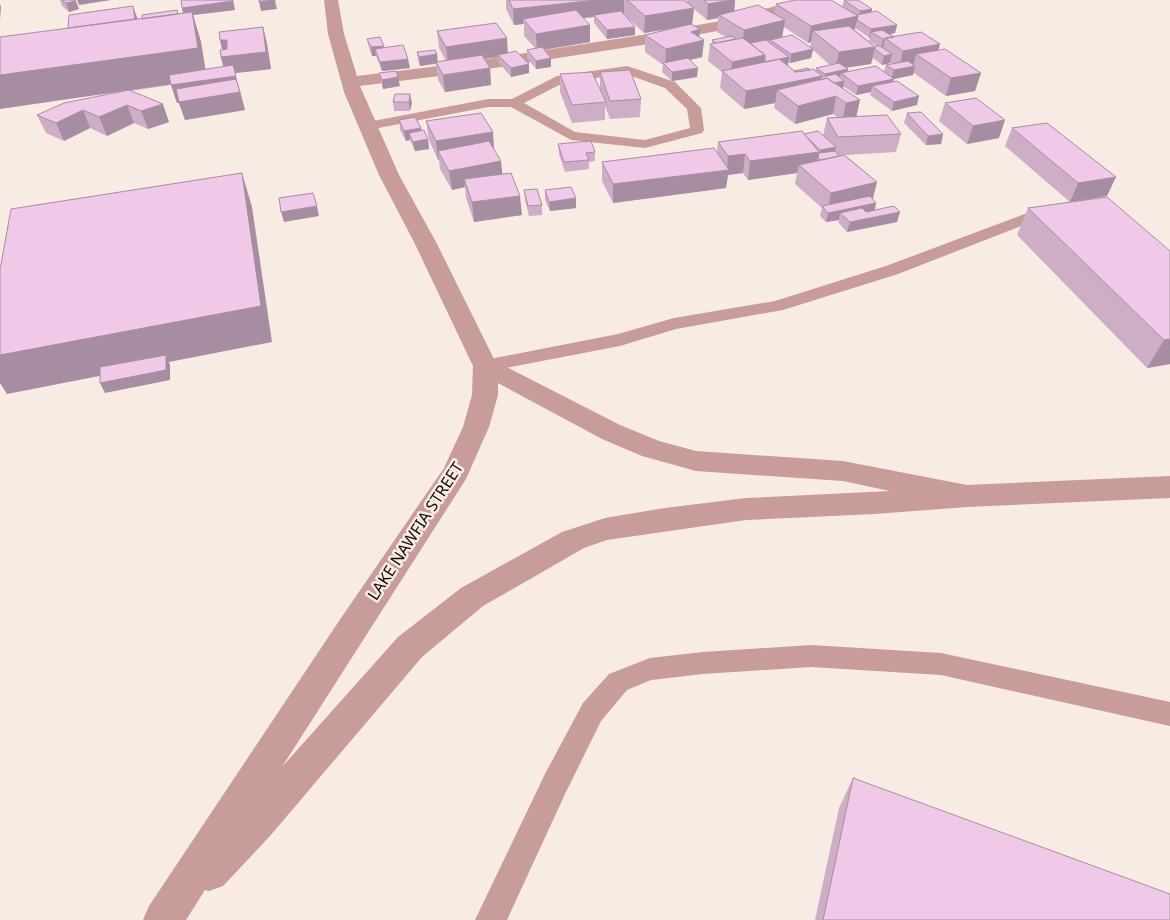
<svg xmlns="http://www.w3.org/2000/svg" width="1170" height="920" viewBox="0 0 1170 920" font-family="'Noto Sans',sans-serif">
  <rect width="100%" height="100%" fill="#f8ebe3"/>
  <g fill="none" stroke-linecap="round" stroke-linejoin="round">
    <!-- lane -->
    <path fill="#c89c99" fill-rule="evenodd" d="M627,66L675,82L701,108L704,130L702,133L645,148L571,140L511,107H488L368,130L363,129L361,126L363,123L368,122L488,99H512L557,76ZM626,74L665,88L687,109L690,128L645,140L575,132L524,103L565,82Z
      M1046,206L1052,208L1054,211L1052,214L898,274L783,310L676,329L620,346L485,372L478,371L475,366L478,361L485,360L618,334L674,318L775,301L886,266Z
      M811,645L941,653L1170,702V726L941,675L811,667L703,674L651,680L627,690L601,721L565,794L507,920H475L545,774L583,703L609,674L650,658L703,652Z"/>
    <!-- street -->
    <path fill="#c89c99" fill-rule="evenodd" d="M324,0H338L344,34L357,76L455,64L642,35L726,20L797,0L804,1L806,4L804,7L728,29L642,45L455,74L360,86L399,175L436,242L495,361L620,425L659,441L696,451L843,461L967,485L1170,476V498L967,507L875,514L746,520L607,540L584,548L483,606L422,657L270,836L223,886L209,891L205,890L186,920H143L149,906L339,621L444,468L463,427L472,395L473,366L414,242L379,175L344,92L328,34ZM498,383L602,439L642,456L696,471L843,481L890,491L746,498L665,508L605,518L562,532L461,588L398,637L282,767L466,479L489,427L498,395Z"/>
  </g>
  <!-- wall -->
  <path fill="#ceadc7" fill-rule="evenodd" d="M60,0H74L79,9L69,12L62,6Z
    M233,0L235,10L193,15L201,42L205,69L223,67L221,57L222,49L220,40L263,27L267,44L271,69L235,73L245,110L185,120L179,103H177L171,85L130,91L169,122L148,129L134,123L107,136L90,128L64,141L46,133L37,115L122,92L138,19L183,13L182,8Z
    M506,0H684L687,2V0H735L734,11L774,14L776,4L842,7L844,0L872,9L871,12L897,25L895,33L890,34L894,37L940,44L938,50L981,73L975,91L946,96L914,73L913,75L894,79L893,81L917,105L892,111L870,95L871,92L856,95L843,86V88L856,116L901,134L896,152L845,155L877,182L873,199L876,203L875,210L897,222L847,232L838,222L839,220L826,222L820,216L822,208L795,184L797,173L748,180L743,173L728,175L726,188L613,203L602,181V162L717,152L718,142L804,134L823,136L827,118L837,117L833,114L795,124L774,108L775,103L744,109L720,88L722,72L708,61L710,44H712V40L726,37L717,32L718,18L707,20L694,9L692,24L699,37L704,40L702,57L690,60L697,77L672,81L662,72L663,65L645,52V35L675,28L644,33L623,14L635,35L607,39L594,23V17L583,18L590,42L544,49L551,67L536,69L527,58V50L535,48L524,36V24L514,25L506,9ZM784,27L808,43L811,42L810,48L782,37ZM855,28L870,38L869,41L877,46H875L855,30ZM813,50L830,65L816,68L815,71H794L788,66V62L790,63L811,58ZM873,58L882,65L890,63L891,62L892,63L886,65L884,71L848,72V69L846,68L871,64Z
    M437,31L507,53L529,73L511,77L499,63L498,57L484,59L490,68L491,85L445,92L438,80L436,64L420,66L418,61L417,52L438,62L446,61L439,48Z
    M367,39L384,47L410,68L382,71L376,56H372L369,48Z
    M600,72L641,99L640,117L610,119L605,106V120L572,123L560,92V74L600,88Z
    M379,73L400,86L383,89L381,82Z
    M395,94L412,103L410,111H394L393,102Z
    M945,103L999,138L967,144L939,121Z
    M907,113L943,134L941,144L926,145L904,123Z
    M399,120L422,131L428,139L429,149L415,151L410,140L406,141L400,130Z
    M426,121L493,132L494,150L502,174L522,215L474,222L466,198L465,187L452,190L440,169L439,160H438L429,140Z
    M1012,128L1107,196L1072,202L1170,251V364L1147,368L1017,235L1028,208L1070,202L1005,146Z
    M558,144L595,152V161L589,162V169L565,172L559,154Z
    M524,190L542,205V215L529,216L525,200Z
    M545,190L576,198V208L550,211L545,200Z
    M853,778L1170,920H815L839,808Z"/>
  <!-- shaded-wall -->
  <path fill="#a78da2" d="M77,0H111L79,5Z
    M265,0H276L275,1L277,9L261,11L259,2Z
    M597,0H624V14L594,15V17L527,24L523,19V24L514,25L513,9Z
    M731,0H735L734,16L719,15L718,18L707,20L708,4Z
    M76,1L79,9L69,12L66,3Z
    M233,1L235,10L193,15L201,42L207,79L0,109V75L184,16L182,8Z
    M0,4L1,7L0,20Z
    M133,6L139,23L135,19Z
    M694,8L692,25L644,33L645,16Z
    M872,9L870,18L858,19L860,11Z
    M858,16L854,32L813,31L811,42L808,43L811,26Z
    M785,20L782,37L742,47L744,30Z
    M590,25V42L537,51L536,34Z
    M897,25L895,33L878,37L871,32L870,38H869L871,29Z
    M263,27L267,44L271,69L235,73L245,110L185,120L179,103H177L171,85L226,75L221,57H224L220,40Z
    M635,27V35L607,39V30Z
    M700,29L699,41L704,40L702,57L666,66L665,65L666,49L691,32Z
    M507,38L508,55H498V57L448,64L446,47Z
    M883,39H885L883,48H881Z
    M940,44L935,62L916,54L913,66L899,68L903,51Z
    M384,46L385,54L375,49L376,56H372L371,47Z
    M875,47L871,64L835,69L839,52Z
    M813,49L811,58L790,63L791,54Z
    M437,54L438,63L420,66L419,57Z
    M892,54L890,63L882,65L884,56Z
    M765,55L763,73L730,77L732,62Z
    M789,57L788,66L766,62Z
    M551,58V67L536,69V61Z
    M408,59L410,68L382,71L380,62Z
    M529,64V73L511,77V68Z
    M915,66L913,75L894,79L892,88L872,86L871,92L856,95L858,86L891,79L894,70Z
    M490,68L491,85L445,92L443,75Z
    M698,68L697,77L672,81V72Z
    M848,69L846,78L841,73L839,80L823,82L825,74Z
    M981,73L975,91L946,96L951,78Z
    M822,76L818,94L777,90L775,103L744,109L746,91Z
    M398,77L400,86L383,89L382,80Z
    M844,81L843,90L826,84Z
    M410,94L412,103L410,111L409,102Z
    M836,96L833,114L795,124L798,106Z
    M919,96L917,105L892,111L894,102Z
    M860,100L856,118L842,121L846,103Z
    M163,104L169,122L148,129L141,111Z
    M127,105L134,123L107,136L99,117Z
    M83,110L90,128L64,141L56,123Z
    M1005,120L999,138L967,144L973,126Z
    M421,128L423,138L409,133L410,140L406,141L404,131Z
    M493,132L494,150L438,151L439,160H438L436,141Z
    M943,134L941,144L926,145L928,136Z
    M428,139L429,149L415,151L413,142Z
    M836,147L834,156L819,158L820,150Z
    M819,152L815,170L799,165L797,173L748,180L750,161Z
    M745,154L743,173L728,175L726,188L613,203V184L727,170L728,156Z
    M501,161L503,180L464,179L465,187L452,190L449,171Z
    M242,173L252,207L272,342L169,362L170,365V380L105,393L100,383L166,363L7,394L0,383V355Z
    M1116,177L1107,196L1070,202L1078,183Z
    M877,182L872,201L827,212L831,193Z
    M520,196L522,215L474,222L472,202Z
    M576,198V208L550,211L549,202Z
    M876,203L874,212L840,213L839,220L826,222L828,213Z
    M317,206L319,216L284,222L281,212Z
    M900,212L897,222L847,232L850,222Z
    M1170,339V364L1147,368L1164,340Z"/>
  <!-- building -->
  <path fill="#efc9e7" stroke="#a78da2" d="M62,0H74L76,1L66,3Z
    M181,0H233V1L182,8Z
    M259,0H275L259,2Z
    M509,0H597L513,9Z
    M627,0H684L694,8L645,16Z
    M704,0H731L708,4Z
    M795,0H831L858,16L811,26L776,4Z
    M844,0H858L872,9L860,11Z
    M758,5L785,20L744,30L719,15Z
    M133,6L135,19L68,28L69,15Z
    M177,10L178,14L142,19V15Z
    M576,10L590,25L536,34L523,19Z
    M621,11L635,27L607,30L594,15Z
    M877,11L897,25L871,29L857,20L858,16L856,15Z
    M192,12L198,48L0,75V37Z
    M496,23L507,38L446,47L437,31Z
    M691,24L700,29L691,32L704,40L666,49L645,35Z
    M849,26L875,47L839,52L813,31Z
    M263,27L266,52L221,57L220,50L227,49V40H220L219,32Z
    M882,30L894,37L883,39L871,32Z
    M921,32L940,44L903,51L885,38Z
    M792,35L813,49L791,54L770,40Z
    M732,36L736,39L716,43L712,40Z
    M380,37L384,46L371,47L367,39Z
    M743,38L765,55L732,62L710,44Z
    M766,40L789,57L766,62L765,60V55L750,43Z
    M403,45L408,59L380,62L375,49Z
    M880,46L892,54L884,56L875,49V46Z
    M542,47L551,58L536,61L527,50Z
    M945,49L981,73L951,78L916,54Z
    M435,50L437,54L419,57L417,52Z
    M516,51L529,64L511,68L498,55Z
    M482,55L490,68L443,75L436,62Z
    M688,58L698,68L672,72L663,63Z
    M779,59L796,72L813,69L822,76L746,91L722,71Z
    M908,61L915,66L894,70L886,65Z
    M839,63L848,69L825,74L816,68Z
    M233,65L236,76L171,85L169,75Z
    M876,66L894,79L858,86L841,73Z
    M808,68L810,70L796,72L794,71Z
    M630,70L641,99L610,101L600,72Z
    M396,71L398,77L382,80L379,73Z
    M592,72L606,102L572,105L560,74Z
    M836,74L844,81L834,83L827,78L821,80V77Z
    M827,78L860,100L846,103L836,96L798,106L777,90Z
    M236,79L240,92L179,102L176,89Z
    M897,81L919,96L894,102L872,86Z
    M129,90L163,104L141,111L127,105L99,117L83,110L56,123L37,115L64,103Z
    M395,94H410L409,102H393Z
    M976,98L1005,120L973,126L945,103Z
    M921,112L943,134L928,136L907,113Z
    M481,113L493,132L436,141L426,121Z
    M887,115L901,134L838,137L827,118Z
    M415,117L421,128L404,131L399,120Z
    M1047,123L1116,177L1078,183L1012,128Z
    M424,130L428,139L413,142L409,133Z
    M802,131L819,152L750,161L745,154L728,156L718,142Z
    M818,131L836,147L820,150L804,134Z
    M489,141L501,161L449,171L438,151Z
    M591,141L595,152L586,153L589,160L564,162L558,144Z
    M714,148L729,170L613,184L602,162Z
    M835,151L839,156L820,160L818,157L819,153Z
    M844,155L877,182L831,193L799,165Z
    M242,173L261,306L0,355V270L11,209Z
    M511,173L520,196L472,202L464,179Z
    M571,187L576,198L549,202L545,190Z
    M537,189L542,205L528,206L524,190Z
    M313,193L317,206L281,212L279,198Z
    M870,196L876,203L828,213L822,206Z
    M1107,197L1170,251V339L1164,340L1028,208Z
    M894,206L900,212L850,222L840,213L862,208L866,212Z
    M166,355V370L100,383V367Z
    M853,778L1170,894V920H823Z"/>
  <g text-anchor="middle" stroke-width="5" stroke-linejoin="round" paint-order="stroke">
    <!-- street labels -->
    <g font-size="16" fill="#120d0b" stroke="#f8ebe3">
      <text transform="translate(415 531) rotate(-57)" y="6">LAKE NAWFIA STREET</text>
    </g>
  </g>
</svg>
